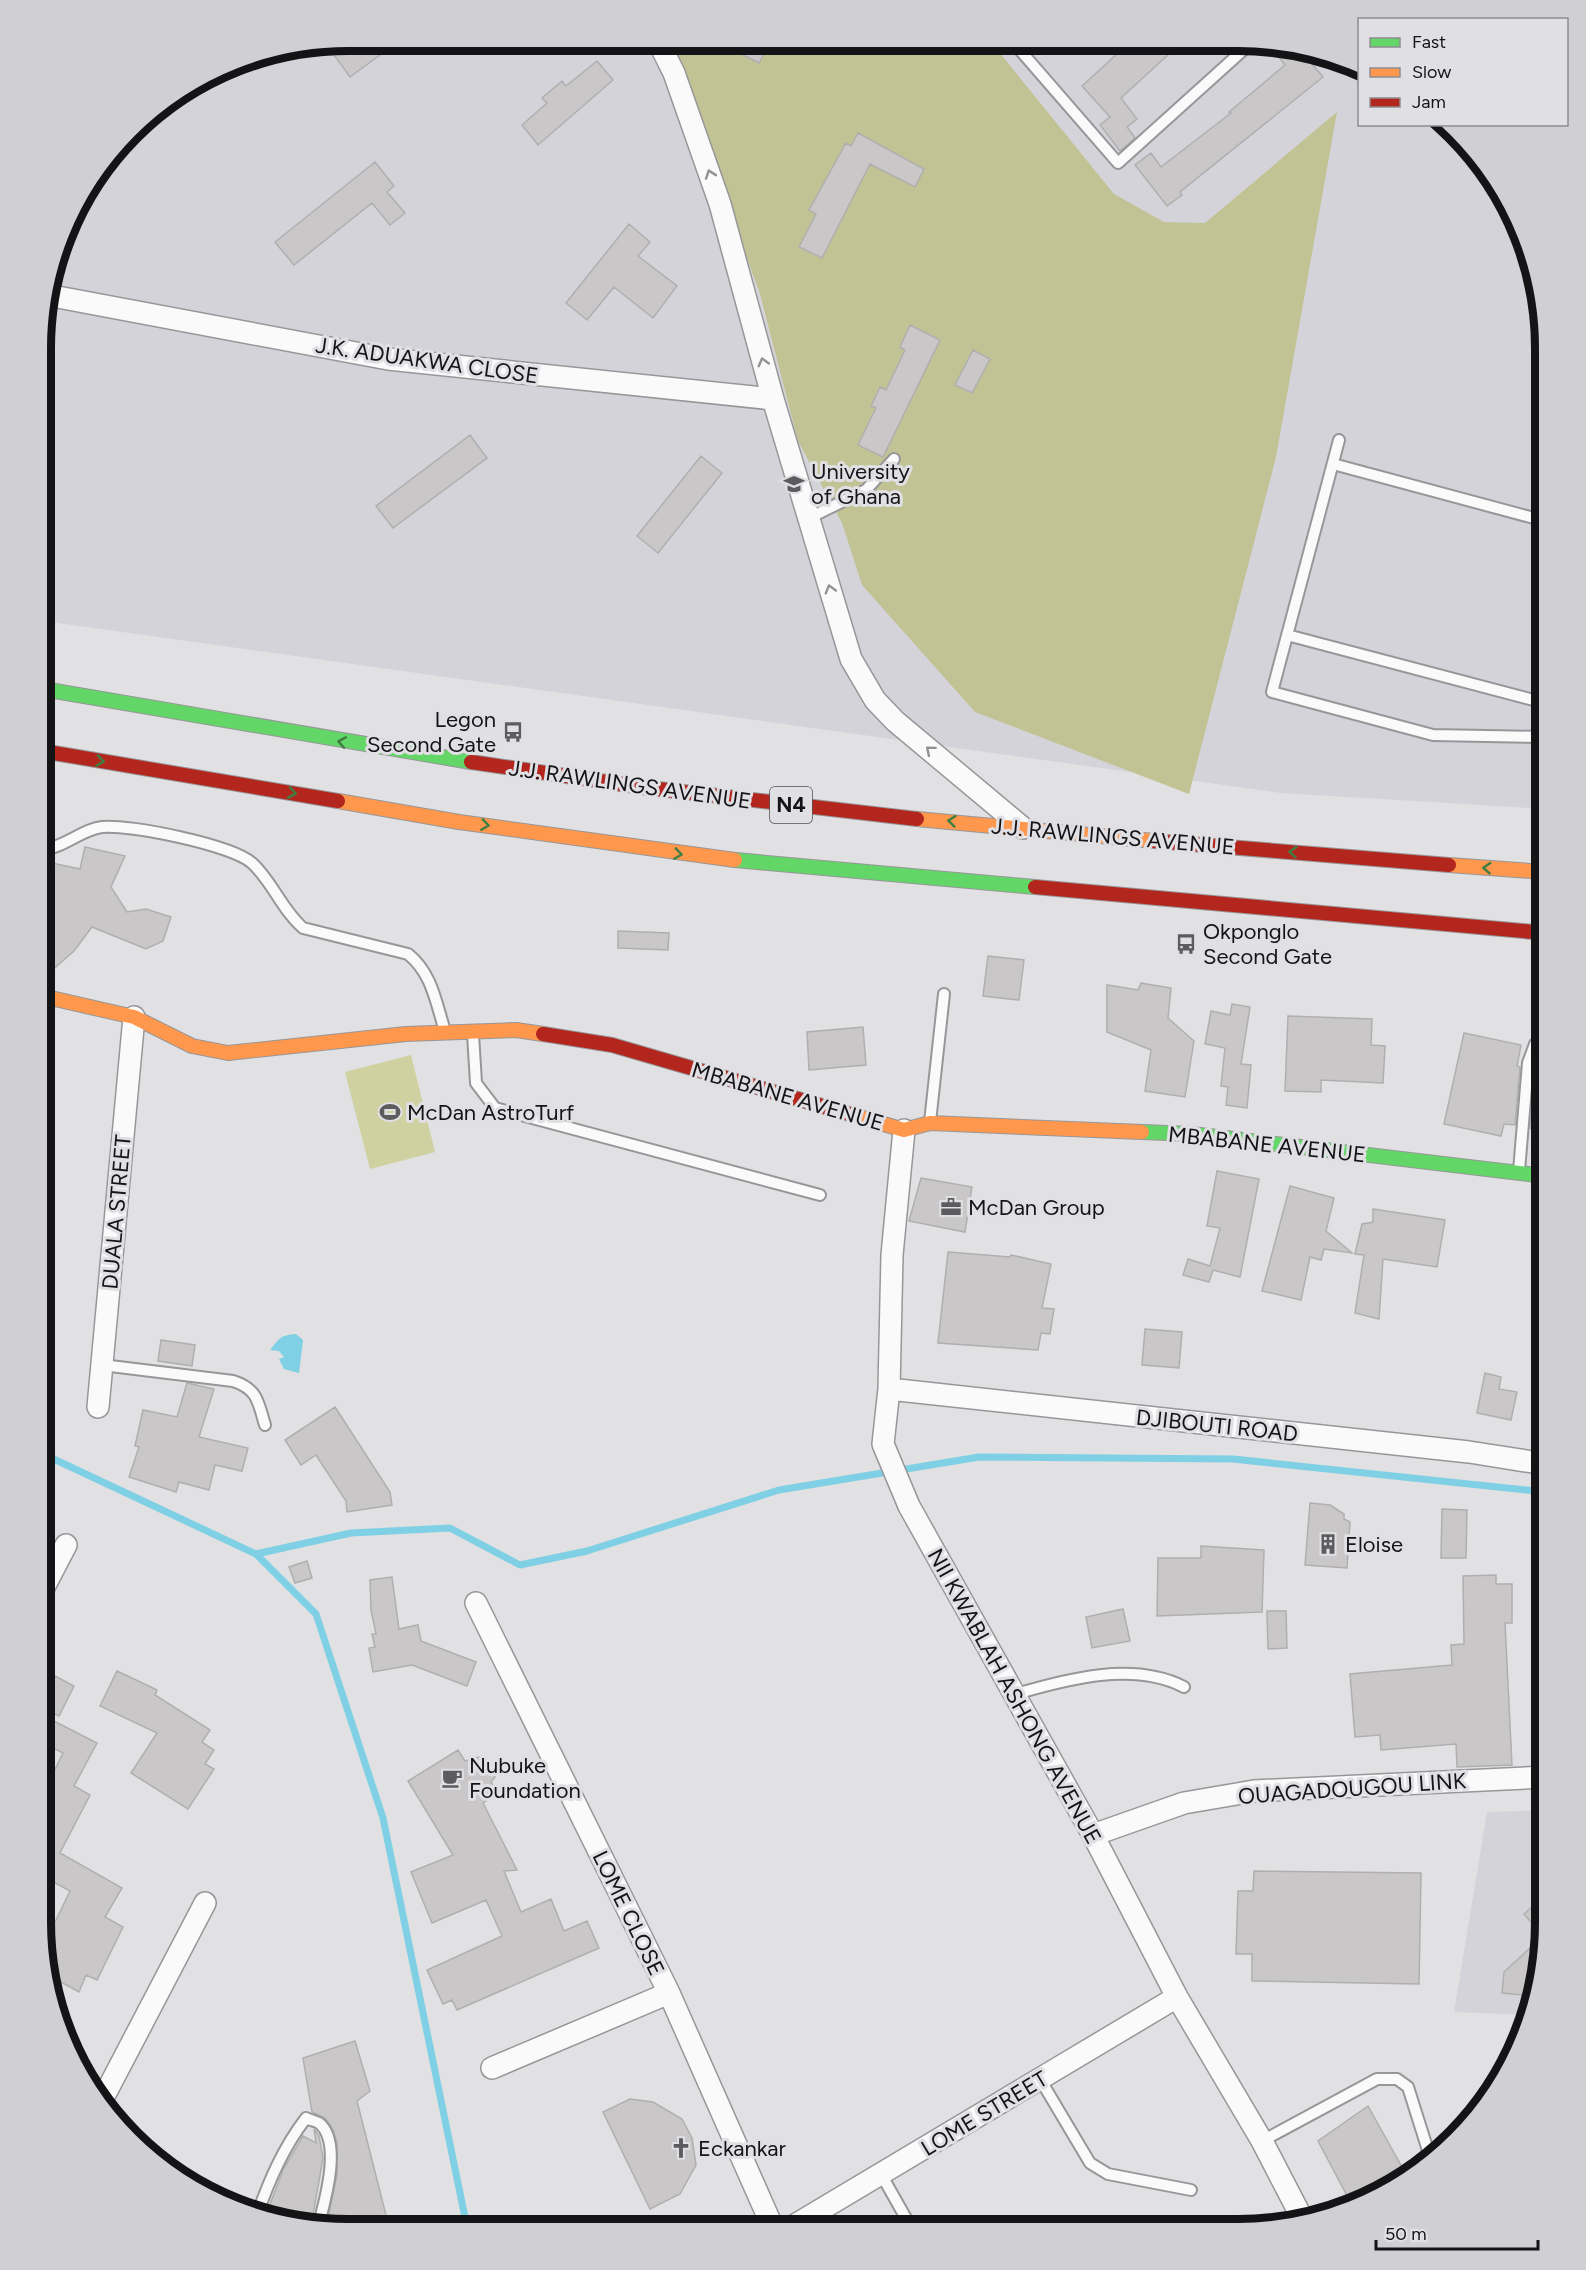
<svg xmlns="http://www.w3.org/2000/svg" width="1586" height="2270" viewBox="0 0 1586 2270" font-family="Figtree,sans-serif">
  <rect width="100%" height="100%" fill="#e1e0e2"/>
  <!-- built -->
  <path fill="#d5d3da" d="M348,41L1279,43L1359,66L1360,124L1447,125L1469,145L1514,212L1535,269L1545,347V809L1281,793L43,621V307L82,194L145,117L249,57Z
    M1545,1810V1943L1530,2015L1454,2012L1487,1812Z"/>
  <!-- green -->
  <path fill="#cfd1a1" d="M411,1055L435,1152L370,1169L345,1072Z"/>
  <!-- forest -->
  <path fill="#c2c394" d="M668,41L991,42L1114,194L1164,222L1205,223L1337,112L1276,457L1189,794L975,712L862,585L842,523L798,441L760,294Z"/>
  <!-- water -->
  <path fill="#7fd0e5" d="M296,1334L303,1340L299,1373L284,1369L279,1359L284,1357L279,1351L270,1350C279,1339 280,1335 296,1334Z"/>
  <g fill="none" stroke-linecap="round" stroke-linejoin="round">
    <!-- stream -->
    <path stroke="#7fd0e5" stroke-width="7" d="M41,1453L256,1554L351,1533L450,1528L520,1565L587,1551L779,1490L979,1457L1233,1459L1545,1492
      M256,1554L316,1614L383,1818L467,2227"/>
  </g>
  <!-- building -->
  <path fill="#c9c7c8" stroke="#b0afb0" stroke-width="1.5" d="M353,41H399L350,77L334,55Z
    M717,42H770L759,63Z
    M1129,43H1181L1121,98L1137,119L1127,127L1135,138L1120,151L1100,125L1110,117L1082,86Z
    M1268,43L1299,49L1323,77L1180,192L1182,195L1167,206L1135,165L1151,153L1161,167L1231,113L1229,112L1285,65Z
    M597,61L613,80L538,145L522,125L547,103L542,98L562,81L566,86Z
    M858,133L924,169L915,187L870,164L822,258L799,247L816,214L809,210L846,143L851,146Z
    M375,162L394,186L387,192L405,213L390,225L372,203L294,265L275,242Z
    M629,224L650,242L638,256L677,286L653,318L614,287L587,320L566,303Z
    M910,325L940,340L883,457L858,445L876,408L871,406L880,387L886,390L905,350L900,347Z
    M973,350L990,359L972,393L955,385Z
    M470,435L487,458L393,528L376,506Z
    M701,456L722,473L658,553L637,536Z
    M85,847L125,856L111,887L127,912L146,909L171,917L163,941L146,949L92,927L74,951L42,979V861L80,869Z
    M618,931L669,933L668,950L618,948Z
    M988,956L1024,960L1019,1000L983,996Z
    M1141,983L1171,988L1168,1018L1194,1041L1185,1097L1145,1091L1151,1050L1107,1032V985L1138,990Z
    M1232,1004L1250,1007L1241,1064L1251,1065L1247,1108L1226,1105L1228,1087L1221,1086L1225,1048L1205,1044L1211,1011L1230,1015Z
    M1288,1016L1372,1019L1371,1045L1385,1046L1383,1083L1321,1080V1092L1285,1091Z
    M863,1027L866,1065L809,1070L807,1032Z
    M1464,1033L1521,1045L1517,1066L1520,1067L1515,1125L1504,1124L1501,1136L1444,1124Z
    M1535,1069L1545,1071V1130L1530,1128Z
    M1217,1171L1259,1179L1240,1277L1213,1270L1209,1282L1183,1275L1188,1259L1210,1266L1220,1228L1207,1226Z
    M921,1178L972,1187L965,1232L909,1221Z
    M1290,1186L1334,1198L1326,1231L1352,1253L1324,1249L1321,1260L1310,1257L1301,1300L1262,1291Z
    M1373,1209L1445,1220L1437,1267L1383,1259L1379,1319L1355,1313L1364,1255L1355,1254L1362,1224L1373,1222Z
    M948,1252L1010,1257L1011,1255L1051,1264L1042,1308L1054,1309L1050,1334L1041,1333L1038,1350L938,1343Z
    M1145,1329L1182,1332L1179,1368L1142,1365Z
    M161,1340L195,1345L192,1366L158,1361Z
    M1485,1373L1501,1377L1499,1389L1517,1392L1511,1420L1477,1413Z
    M187,1383L214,1389L199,1437L248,1448L242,1471L215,1465L209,1490L179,1482L176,1492L129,1477L139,1447L135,1446L143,1410L177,1417Z
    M335,1407L390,1492L392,1505L347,1512L346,1501L316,1455L301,1465L285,1440Z
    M1310,1503L1330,1505L1344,1514V1519L1350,1522L1347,1568L1305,1565Z
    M1442,1509L1467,1510L1466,1558H1441Z
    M1201,1546L1264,1550L1262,1612L1157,1616L1158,1558H1201Z
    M307,1561L312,1578L295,1583L289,1567Z
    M1496,1575V1584H1512V1623H1505L1512,1765L1457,1767L1456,1744L1381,1750L1380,1735L1355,1737L1350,1674L1452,1665L1451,1645L1464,1644L1463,1576Z
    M392,1577L399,1629L418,1625L421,1641L476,1662L467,1686L412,1665L373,1672L369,1648L375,1647L372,1634H376L371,1610L370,1580Z
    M1123,1609L1130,1641L1092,1648L1086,1617Z
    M1267,1611H1286L1287,1648L1268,1649Z
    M117,1671L157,1690L155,1695L210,1730L202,1742L214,1750L205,1764L214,1769L188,1809L131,1773L157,1733L100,1706Z
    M55,1676L74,1686L59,1716L41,1707Z
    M52,1720L97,1743L74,1786L90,1795L60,1853L122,1888L105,1917L123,1927L97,1980L86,1975L79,1992L46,1974L43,1947L70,1891L41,1875V1798L63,1753L41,1742Z
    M458,1750L465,1761L483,1756L495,1777L491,1782L498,1793L483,1803L517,1870L504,1871L521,1912L551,1899L564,1931L587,1921L599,1948L457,2010L452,2000L443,2004L427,1970L502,1936L486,1900L432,1923L411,1872L453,1855L408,1781Z
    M1254,1871L1421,1873L1419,1984L1252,1981V1954H1236L1238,1891H1253Z
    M1545,1896V1943L1534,1996L1502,1993L1504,1972L1543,1936L1524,1914Z
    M355,2041L370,2091L357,2101L389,2227H326L337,2175V2143L333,2129L325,2118L312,2112L303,2058Z
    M630,2099L653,2102L682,2119L692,2138L696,2165L680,2194L650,2209L603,2112Z
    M1368,2106L1407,2176L1374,2198L1352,2205L1318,2141Z
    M314,2129L319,2136L323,2158L312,2221L306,2217L302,2226L265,2217L284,2168L303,2136L316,2143Z"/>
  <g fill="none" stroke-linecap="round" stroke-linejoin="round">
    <!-- lane casing -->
    <g stroke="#979698" stroke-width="14">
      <path id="lane" d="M1013,42L1118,163L1251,43
        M1500,191L1510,219L1525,243
        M1339,440L1272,692L1433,735L1545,737
        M1333,464L1545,521
        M809,518L866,490L894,459
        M1287,635L1545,703
        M42,850C66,847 82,829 102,827C129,824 232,845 252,863C272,881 282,910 303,928L408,954C432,973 436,1003 445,1031
        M473,1034L476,1083L495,1108L820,1195
        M930,1122L944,994
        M1519,1171L1528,1063L1535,1044L1545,1037
        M102,1365L233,1381C258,1389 258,1402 265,1425
        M1016,1694C1067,1679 1133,1661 1184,1687
        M1040,2079L1090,2163L1108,2174L1191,2190
        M1262,2141L1377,2079H1397L1408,2087L1431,2160
        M881,2174L912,2229
        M257,2215C269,2181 283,2148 306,2118C309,2120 316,2121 319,2123C343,2142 324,2204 318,2227"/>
    </g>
    <!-- street casing -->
    <g stroke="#979698" stroke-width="24">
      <path id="street" d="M658,41L674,73L720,204L773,399L851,659L875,700L895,721L1023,828
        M47,295L388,359L773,399
        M904,1130L892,1255L889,1389L883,1444L909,1506L1093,1835L1177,1997L1262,2141L1304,2222
        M889,1389L1469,1452L1545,1464
        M98,1407L134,1017
        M41,1593L66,1545
        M476,1603L669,1993L773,2228
        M1093,1835L1184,1803L1254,1791L1545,1777
        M492,2068L669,1993
        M101,2102L205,1903
        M790,2228L1177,1997"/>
    </g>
    <!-- fast casing -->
    <g stroke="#979698" stroke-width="16">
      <path id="fast" d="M43,689L471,762
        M735,860L1035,887
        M1142,1132L1192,1134L1545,1176"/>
    </g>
    <!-- slow casing -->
    <g stroke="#979698" stroke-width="16">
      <path id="slow" d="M338,801L459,822L735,860
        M917,819L1154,841
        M1449,865L1545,872
        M42,996L134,1017L192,1046L228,1053L406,1034L516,1030L543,1034
        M853,1115L904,1130L930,1123L1142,1132"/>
    </g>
    <!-- jam casing -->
    <g stroke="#979698" stroke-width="16">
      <path id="jam" d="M42,751L338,801
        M471,762L641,787L917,819
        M1154,841L1449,865
        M1035,887L1545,933
        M543,1034L612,1045L853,1115"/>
    </g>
    <!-- lane -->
    <use href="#lane" stroke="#fafafb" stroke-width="10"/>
    <!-- street -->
    <use href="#street" stroke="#fafafb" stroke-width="21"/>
    <!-- fast -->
    <use href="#fast" stroke="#63d668" stroke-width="14"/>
    <!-- slow -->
    <use href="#slow" stroke="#ff974d" stroke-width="14"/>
    <!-- jam -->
    <use href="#jam" stroke="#b3261e" stroke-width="14"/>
  </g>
  <!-- one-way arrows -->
  <defs><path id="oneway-chevron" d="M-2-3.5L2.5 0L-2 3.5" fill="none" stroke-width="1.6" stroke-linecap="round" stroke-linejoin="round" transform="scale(1.5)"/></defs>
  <g stroke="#929294">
    <use href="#oneway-chevron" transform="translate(710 174) rotate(-109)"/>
    <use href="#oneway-chevron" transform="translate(763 362) rotate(-105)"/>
    <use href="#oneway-chevron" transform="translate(830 589) rotate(-106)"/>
    <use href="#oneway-chevron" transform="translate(930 750) rotate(-140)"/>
  </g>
  <g stroke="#3f7e43">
    <use href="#oneway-chevron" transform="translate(342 742) rotate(-170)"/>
    <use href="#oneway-chevron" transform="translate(100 761) rotate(9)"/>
    <use href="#oneway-chevron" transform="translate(292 793) rotate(10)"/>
    <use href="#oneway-chevron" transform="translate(952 821) rotate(-174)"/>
    <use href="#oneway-chevron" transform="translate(485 825) rotate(8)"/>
    <use href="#oneway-chevron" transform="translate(1293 852) rotate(-175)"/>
    <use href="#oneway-chevron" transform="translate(678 854) rotate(8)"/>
    <use href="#oneway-chevron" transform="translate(1487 868) rotate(-176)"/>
  </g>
  <!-- icons -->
  <defs>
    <g id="university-bare" transform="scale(1.62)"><path d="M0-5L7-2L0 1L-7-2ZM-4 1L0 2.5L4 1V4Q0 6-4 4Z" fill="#5c5b5d" stroke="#e0dfe3" stroke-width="2.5" paint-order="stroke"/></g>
    <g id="bus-bare" transform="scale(1.62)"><path d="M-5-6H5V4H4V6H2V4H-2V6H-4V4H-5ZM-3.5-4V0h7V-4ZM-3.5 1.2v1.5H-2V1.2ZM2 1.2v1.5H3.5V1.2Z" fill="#5c5b5d" stroke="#e0dfe3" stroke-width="2.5" paint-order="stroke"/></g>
    <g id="stadium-bare" transform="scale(1.62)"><path d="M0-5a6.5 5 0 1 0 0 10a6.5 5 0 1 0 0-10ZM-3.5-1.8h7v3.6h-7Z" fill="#5c5b5d" stroke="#e0dfe3" stroke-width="2.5" paint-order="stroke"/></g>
    <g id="office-bare" transform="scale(1.62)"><path d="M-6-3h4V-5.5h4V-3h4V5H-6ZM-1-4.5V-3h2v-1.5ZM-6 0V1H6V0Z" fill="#5c5b5d" stroke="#e0dfe3" stroke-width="2.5" paint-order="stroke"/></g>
    <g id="building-bare" transform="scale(1.62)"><path d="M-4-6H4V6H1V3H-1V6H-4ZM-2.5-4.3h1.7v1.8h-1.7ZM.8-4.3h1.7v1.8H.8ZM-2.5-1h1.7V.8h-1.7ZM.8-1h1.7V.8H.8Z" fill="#5c5b5d" stroke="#e0dfe3" stroke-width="2.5" paint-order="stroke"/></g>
    <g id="cafe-bare" transform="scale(1.62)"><path d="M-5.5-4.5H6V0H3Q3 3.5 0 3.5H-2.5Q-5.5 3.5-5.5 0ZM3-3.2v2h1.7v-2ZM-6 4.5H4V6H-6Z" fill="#5c5b5d" stroke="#e0dfe3" stroke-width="2.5" paint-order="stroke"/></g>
    <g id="church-bare" transform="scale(1.62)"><path d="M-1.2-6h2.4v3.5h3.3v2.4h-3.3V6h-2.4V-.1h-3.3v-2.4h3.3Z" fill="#5c5b5d" stroke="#e0dfe3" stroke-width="2.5" paint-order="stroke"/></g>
  </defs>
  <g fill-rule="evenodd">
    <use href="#university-bare" x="794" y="484"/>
    <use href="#bus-bare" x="513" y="732"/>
    <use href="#bus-bare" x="1186" y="944"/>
    <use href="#stadium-bare" x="390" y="1112"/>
    <use href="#office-bare" x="951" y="1207"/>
    <use href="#building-bare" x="1328" y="1544"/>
    <use href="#cafe-bare" x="452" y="1778"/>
    <use href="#church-bare" x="681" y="2148"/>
  </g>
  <g text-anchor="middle" stroke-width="6" stroke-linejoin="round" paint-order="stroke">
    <!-- shield labels -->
    <rect fill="#e0dfe3" stroke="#515053" stroke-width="1.5" x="770" y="787" width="42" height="36" rx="4.5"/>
    <g font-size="21" font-weight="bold" fill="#141315">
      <text x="791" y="812">N4</text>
    </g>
    <!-- street labels -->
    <g font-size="22" fill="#141315" stroke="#e0dfe3">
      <text transform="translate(427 360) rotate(8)" y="8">J.K. ADUAKWA CLOSE</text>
      <text transform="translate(630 784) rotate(8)" y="8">J.J. RAWLINGS AVENUE</text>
      <text transform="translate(1113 836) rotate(5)" y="8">J.J. RAWLINGS AVENUE</text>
      <text transform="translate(788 1096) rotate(16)" y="8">MBABANE AVENUE</text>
      <text transform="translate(1267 1144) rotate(6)" y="8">MBABANE AVENUE</text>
      <text transform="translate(116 1212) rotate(-85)" y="8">DUALA STREET</text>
      <text transform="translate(1217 1425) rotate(6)" y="8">DJIBOUTI ROAD</text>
      <text transform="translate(1015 1696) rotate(61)" y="8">NII KWABLAH ASHONG AVENUE</text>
      <text transform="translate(1352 1788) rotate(-4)" y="8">OUAGADOUGOU LINK</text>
      <text transform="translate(629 1913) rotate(64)" y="8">LOME CLOSE</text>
      <text transform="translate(984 2113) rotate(-31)" y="8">LOME STREET</text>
    </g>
    <!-- poi labels -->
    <g font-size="22" fill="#141315" stroke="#e0dfe3" text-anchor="start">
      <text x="811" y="479">University<tspan x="811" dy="25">of Ghana</tspan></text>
      <text x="496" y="727" text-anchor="end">Legon<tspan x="496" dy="25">Second Gate</tspan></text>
      <text x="1203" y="939">Okponglo<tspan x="1203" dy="25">Second Gate</tspan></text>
      <text x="407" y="1120">McDan AstroTurf</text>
      <text x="968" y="1215">McDan Group</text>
      <text x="1345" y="1552">Eloise</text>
      <text x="469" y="1773">Nubuke<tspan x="469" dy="25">Foundation</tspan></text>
      <text x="698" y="2156">Eckankar</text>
    </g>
  </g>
  <!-- crop -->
  <path d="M0 0H1586V2270H0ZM348 51H1238A297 297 0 0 1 1535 348V1922A297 297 0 0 1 1238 2219H348A297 297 0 0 1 51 1922V348A297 297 0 0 1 348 51Z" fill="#d0cfd3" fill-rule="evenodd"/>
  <path fill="none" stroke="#141315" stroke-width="8" d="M348 51H1238A297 297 0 0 1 1535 348V1922A297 297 0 0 1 1238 2219H348A297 297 0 0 1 51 1922V348A297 297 0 0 1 348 51Z"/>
  <!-- legend -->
  <rect x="1358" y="18" width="210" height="108" fill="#e0dfe3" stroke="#8e8d91" stroke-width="1.5"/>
  <rect x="1370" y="38" width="30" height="9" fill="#63d668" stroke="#8e8d91" stroke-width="1.5"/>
  <text x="1412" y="48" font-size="18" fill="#141315">Fast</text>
  <rect x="1370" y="68" width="30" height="9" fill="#ff974d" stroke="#8e8d91" stroke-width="1.5"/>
  <text x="1412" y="78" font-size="18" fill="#141315">Slow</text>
  <rect x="1370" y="98" width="30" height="9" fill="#b3261e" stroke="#8e8d91" stroke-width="1.5"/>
  <text x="1412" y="108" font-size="18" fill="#141315">Jam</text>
  <!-- scale -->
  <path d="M1376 2240v9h162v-9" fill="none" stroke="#141315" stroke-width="3"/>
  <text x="1385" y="2240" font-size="18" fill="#141315" stroke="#e0dfe3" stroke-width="4.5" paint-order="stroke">50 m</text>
</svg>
